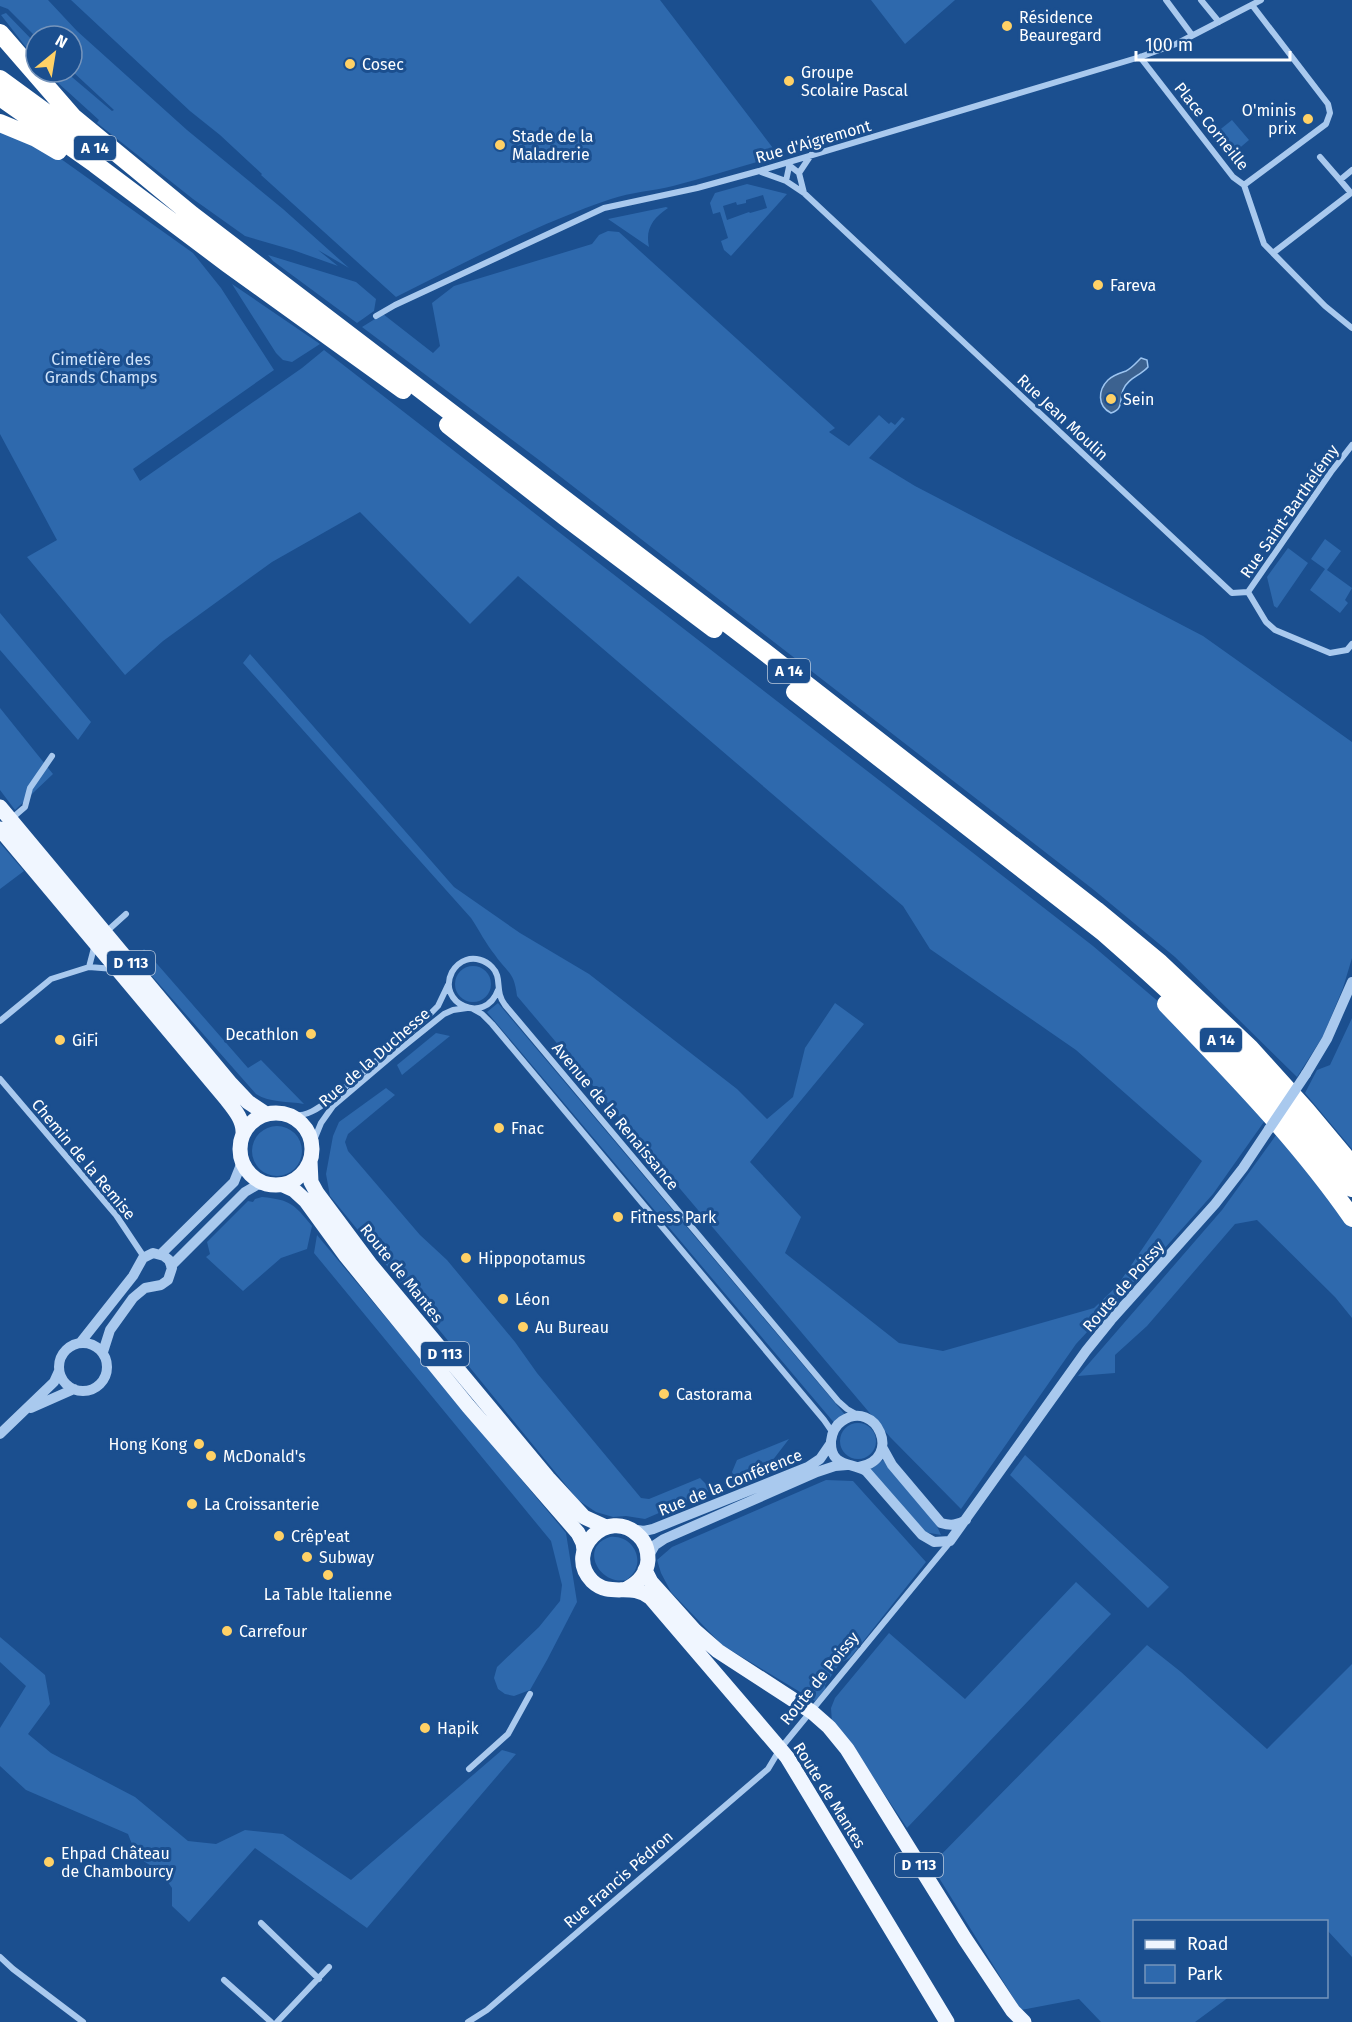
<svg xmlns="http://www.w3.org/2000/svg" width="1352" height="2022" viewBox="0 0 1352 2022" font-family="'Fira Sans',sans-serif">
  <rect width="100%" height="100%" fill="#1b4f8f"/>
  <!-- green -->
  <path fill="#2e69ad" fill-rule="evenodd" d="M0,0H48L77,31L187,130L283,209L349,268L318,250L338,266L293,250L245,236L193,199L97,123L99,120L46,72H66L112,111L114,110L72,71V36L36,37L8,9L0,6Z
    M71,0H660L779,156C744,165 709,177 673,186C653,191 631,192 611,199C537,224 466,262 396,297L261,175L262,174L220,135L190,111Z
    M871,0H955L905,44Z
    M6,13L36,44V60L1,15Z
    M1232,120L1249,140L1229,157L1212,136Z
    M0,130L47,149L193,253L221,288L274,370L133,469L140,481L302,368L324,350L1093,946L1160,1003L1266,1119L1213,1194L1164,1249L1076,1344L961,1509L890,1437L517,996C514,971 508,974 495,955C486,944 479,930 471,918L243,663L250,654L454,887L520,933L589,974L737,1089L767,1119L793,1097L805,1048L835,1003L864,1024L750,1162L801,1217L785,1253L899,1343L943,1351L1094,1308L1117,1286L1202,1161L1076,1050L930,949L903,906L518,576L470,624L360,512L272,562L163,641L125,675L27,557L57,540L0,434Z
    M747,184L787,194L731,256L724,250L721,241L728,238L720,212L713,214L710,203L715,193ZM763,195L767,208L750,213L749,212L727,220L723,206L736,202L737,205L746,203V200Z
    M666,207L668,208C653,218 645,229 649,247L608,219Z
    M608,231L619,232L835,428L829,432L849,446L879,415L889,424L891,422L895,425L902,417L905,419L869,458L915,486L1203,636L1352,742V958L1343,988L1323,1036L1297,1077L1175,957L1094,890L539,460L362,327L383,314L433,353L440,346L432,303L454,286L592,244L599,235Z
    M268,255L356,282L376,299L374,311L357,323L273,261Z
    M232,284L320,344L292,362L283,360L276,353Z
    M1325,539L1341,551L1327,570L1352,588L1345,600L1348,603L1340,613L1310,590L1325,569L1311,559Z
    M1288,548L1308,563L1277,608L1274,606L1267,577Z
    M0,613L91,722L78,740L0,650Z
    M0,708L53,774L15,810L0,790Z
    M0,843L24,871L0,889Z
    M144,949L248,1068L261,1060L304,1104C288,1101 270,1103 256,1094L137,959Z
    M455 984a18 18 0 1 1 36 0a18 18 0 1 1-36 0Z
    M498,1003L847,1417L836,1425L487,1012Z
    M1352,1018V1149L1305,1093L1317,1070L1330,1065Z
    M436,1033L450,1036L402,1075L397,1065Z
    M386,1088L395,1095L348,1134L345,1142L348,1151L420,1235L447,1260L515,1342L537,1373L641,1498L649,1499L700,1478L712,1490L645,1519L626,1516L613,1517L596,1512L578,1500L330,1196L326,1174L333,1136L339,1122Z
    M252 1151a25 25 0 1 1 50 0a25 25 0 1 1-50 0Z
    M1279,1131L1319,1181L1352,1228V1318L1335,1297L1257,1220L1235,1224L1147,1326L1115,1355V1373L1078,1376L1222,1210Z
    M262,1197C291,1200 294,1204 312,1226L307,1249L281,1258L243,1291L206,1257L210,1254L207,1242L248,1201L253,1202L255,1199Z
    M317,1235L566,1533L577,1602L547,1660L530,1690L514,1696L505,1694L498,1689L494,1678L497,1667L539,1627L560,1601L562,1585L551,1541L314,1253Z
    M840 1441a18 18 0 1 1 36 0a18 18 0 1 1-36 0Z
    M789,1439L769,1465L735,1480L732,1472L737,1460Z
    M1025,1455L1169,1587L1148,1608L1010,1475Z
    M883,1460L936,1524L941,1535L924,1532L870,1470Z
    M826,1480L853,1481L926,1562L850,1658L840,1663L825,1685L826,1691L815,1701L722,1645L671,1592L661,1573L657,1560L672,1547Z
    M610,1537C634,1534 649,1565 626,1580C600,1586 578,1547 610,1537Z
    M1076,1582L1111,1614L907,1828L857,1753L832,1723L831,1708L835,1698L889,1633L965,1699Z
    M0,1637L45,1675L50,1704L28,1734L51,1753L135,1797L188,1841L216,1844L245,1830L283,1834L351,1880L502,1750L516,1754L367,1928L255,1848L189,1922L172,1906V1888L161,1872L137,1857L128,1834L26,1790L0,1766V1728L26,1686L0,1662Z
    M1147,1645L1181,1672L1267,1749L1352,1664V1957L1327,1930L1326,1922H1134V1996L1229,1997L1195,2022H1101L1079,1999L1021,2010L931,1865Z"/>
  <!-- water -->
  <path fill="#3c6290" stroke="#9cc4f0" stroke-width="1.5" d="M1141,358L1147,360L1148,367C1140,376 1128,378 1123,390C1119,400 1124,409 1111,413C1097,406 1098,390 1108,380C1113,375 1120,373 1126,371C1132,368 1136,363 1141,358Z"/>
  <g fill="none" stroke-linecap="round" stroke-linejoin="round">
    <!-- minor -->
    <path stroke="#a9c9ee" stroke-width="6" d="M1166,0L1192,35
      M1201,0L1219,22
      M1140,57L1233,177L1244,185
      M1320,157L1340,180
      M789,165L799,173L804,193
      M761,172L786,181L804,193L1232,593L1248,592
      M799,173L811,155
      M786,181L790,162
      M1244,185L1326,124L1330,113L1328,104L1252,5
      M1244,185L1264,244L1325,306L1352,328
      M1273,253L1351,193L1340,180L1352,170
      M376,316L395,305L604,208L697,188L759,171L1140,57L1176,44L1261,0
      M1248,592L1331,472L1352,445
      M1248,592L1266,622L1275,630L1330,653L1347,650L1352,644
      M11,819L25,807L30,788L52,756
      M106,932L126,914
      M89,967L95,944
      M498,990C485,1026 436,1003 452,972C455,967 460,962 466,960C475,957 485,960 492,967C503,978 494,991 505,1005L838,1401L847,1409L856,1414
      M473,1009L482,1014L492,1024L824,1420L833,1433
      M0,1021L51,979L89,967L114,969
      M0,1079L116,1215L144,1257
      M289,1115C306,1118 319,1108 332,1098L419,1025L438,1006L448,985
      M312,1145L321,1123L333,1106L393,1055L444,1014L453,1010L467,1008
      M469,1769L508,1734L530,1694
      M261,1923L319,1979
      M0,1957L13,1969L83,2022
      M224,1980L271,2022
      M277,2022L329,1967
      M468,2022L487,2010L768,1769L780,1749L950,1542"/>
    <!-- tertiary -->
    <path stroke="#a9c9ee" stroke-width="10" d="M1306,1074L1327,1039L1352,982
      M161,1254L234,1182L242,1162
      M171,1266L245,1192L257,1185L266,1184
      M59 1367a24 24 0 1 1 48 0a24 24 0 1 1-48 0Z
      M80,1343L133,1276L143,1258L153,1253L164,1256L169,1260L172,1268L168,1280L161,1285L145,1288L133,1298L110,1330L103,1352
      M31,1408L74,1389
      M0,1434L54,1382L59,1371
      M882,1447L892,1465L941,1523C951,1526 957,1525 966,1520
      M859,1467C904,1459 876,1398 842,1421C836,1425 832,1433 831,1441C830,1468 852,1462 866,1471L922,1535L934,1542L950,1541L1086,1351L1111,1320L1215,1204L1243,1168L1269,1129
      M630,1529L644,1531L653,1529L808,1467L820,1459L831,1443
      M648,1557L655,1545L664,1539L817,1472L835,1466L847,1465"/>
    <!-- primary -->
    <path stroke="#f0f6ff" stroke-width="15" d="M0,807L231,1084L248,1102L266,1114
      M0,829L227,1100C235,1110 244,1121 243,1134
      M240 1149a36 36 0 1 1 72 0a36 36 0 1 1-72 0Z
      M310,1161L311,1182L317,1193L370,1264L548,1478L584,1517L606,1527
      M283,1185L294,1190L306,1201L346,1256L468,1406L578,1533L583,1543L584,1550
      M645,1570L651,1582L695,1631L718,1651L812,1712L829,1727L847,1749L965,1939L1013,2011L1024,2022
      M628,1588C639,1582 647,1573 648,1560C648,1550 645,1541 638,1535C608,1506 563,1551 592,1581C611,1599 630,1581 651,1598L787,1757L947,2022"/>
    <!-- motorway -->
    <path stroke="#fff" stroke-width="18" d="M0,33L73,117L192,215L762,650L1096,910L1160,963L1250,1048L1306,1110L1352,1165
      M0,79L82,139
      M0,97L95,164L228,264L403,390
      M0,123L36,138L58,151
      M448,425L565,517L714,629
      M795,692L1104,933C1193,1011 1280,1093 1352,1188
      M1166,1004C1231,1072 1298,1140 1352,1218"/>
    <!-- tertiary-bridge -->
    <path stroke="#a9c9ee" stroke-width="10" d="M1269,1129L1306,1074"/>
  </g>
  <!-- markers -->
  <g fill="#ffd166" stroke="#1b4f8f" stroke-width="2">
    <circle cx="1007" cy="26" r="6"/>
    <circle cx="350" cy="64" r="6"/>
    <circle cx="789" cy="81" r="6"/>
    <circle cx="1308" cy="119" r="6"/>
    <circle cx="500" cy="145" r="6"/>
    <circle cx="1098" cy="285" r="6"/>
    <circle cx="1111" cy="399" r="6"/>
    <circle cx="311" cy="1034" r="6"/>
    <circle cx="60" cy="1040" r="6"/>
    <circle cx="499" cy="1128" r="6"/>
    <circle cx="618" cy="1217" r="6"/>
    <circle cx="466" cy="1258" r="6"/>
    <circle cx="503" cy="1299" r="6"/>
    <circle cx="523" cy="1327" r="6"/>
    <circle cx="664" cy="1394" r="6"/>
    <circle cx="199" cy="1444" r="6"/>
    <circle cx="211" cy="1456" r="6"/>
    <circle cx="192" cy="1504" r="6"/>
    <circle cx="279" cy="1536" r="6"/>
    <circle cx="307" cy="1557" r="6"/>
    <circle cx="328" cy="1575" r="6"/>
    <circle cx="227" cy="1631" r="6"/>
    <circle cx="425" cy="1728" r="6"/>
    <circle cx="49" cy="1862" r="6"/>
  </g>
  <g text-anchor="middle" stroke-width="6" stroke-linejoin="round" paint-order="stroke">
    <!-- shield labels -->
    <g fill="#1b4f8f" stroke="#bbcadd" stroke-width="1.5">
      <rect x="74" y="136" width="42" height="24" rx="4.5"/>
      <rect x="768" y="659" width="42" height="24" rx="4.5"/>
      <rect x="107" y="951" width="48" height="24" rx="4.5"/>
      <rect x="1200" y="1028" width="42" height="24" rx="4.5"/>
      <rect x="421" y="1342" width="48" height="24" rx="4.5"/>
      <rect x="895" y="1853" width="48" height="24" rx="4.5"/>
    </g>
    <g font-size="15" font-weight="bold" fill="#fff">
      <text x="95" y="153">A 14</text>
      <text x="789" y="676">A 14</text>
      <text x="131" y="968">D 113</text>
      <text x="1221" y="1045">A 14</text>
      <text x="445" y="1359">D 113</text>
      <text x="919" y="1870">D 113</text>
    </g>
    <!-- poi labels -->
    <g font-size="16" fill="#fff" stroke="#1b4f8f" text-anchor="start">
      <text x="1019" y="23">Résidence<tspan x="1019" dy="18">Beauregard</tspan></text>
      <text x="362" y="70">Cosec</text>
      <text x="801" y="78">Groupe<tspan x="801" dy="18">Scolaire Pascal</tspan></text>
      <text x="1296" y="116" text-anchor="end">O'minis<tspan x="1296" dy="18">prix</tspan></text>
      <text x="512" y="142">Stade de la<tspan x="512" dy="18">Maladrerie</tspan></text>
      <text x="1110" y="291">Fareva</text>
      <text x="1123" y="405">Sein</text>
      <text x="299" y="1040" text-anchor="end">Decathlon</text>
      <text x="72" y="1046">GiFi</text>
      <text x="511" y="1134">Fnac</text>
      <text x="630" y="1223">Fitness Park</text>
      <text x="478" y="1264">Hippopotamus</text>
      <text x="515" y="1305">Léon</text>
      <text x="535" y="1333">Au Bureau</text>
      <text x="676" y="1400">Castorama</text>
      <text x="187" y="1450" text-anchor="end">Hong Kong</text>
      <text x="223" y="1462">McDonald's</text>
      <text x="204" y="1510">La Croissanterie</text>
      <text x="291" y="1542">Crêp'eat</text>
      <text x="319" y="1563">Subway</text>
      <text x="328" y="1600" text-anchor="middle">La Table Italienne</text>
      <text x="239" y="1637">Carrefour</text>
      <text x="437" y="1734">Hapik</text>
      <text x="61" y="1859">Ehpad Château<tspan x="61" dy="18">de Chambourcy</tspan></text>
    </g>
    <!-- street labels -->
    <g font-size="16" fill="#fff" stroke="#1b4f8f">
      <text transform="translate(1212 126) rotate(51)" y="6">Place Corneille</text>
      <text transform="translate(813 141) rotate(-16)" y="6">Rue d'Aigremont</text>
      <text transform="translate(1063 417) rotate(43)" y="6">Rue Jean Moulin</text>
      <text transform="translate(1289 511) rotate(-55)" y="6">Rue Saint-Barthélémy</text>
      <text transform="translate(374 1057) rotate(-41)" y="6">Rue de la Duchesse</text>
      <text transform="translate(616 1116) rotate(50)" y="6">Avenue de la Renaissance</text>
      <text transform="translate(84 1159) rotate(50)" y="6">Chemin de la Remise</text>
      <text transform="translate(402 1273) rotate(51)" y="6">Route de Mantes</text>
      <text transform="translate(1123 1286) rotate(-49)" y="6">Route de Poissy</text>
      <text transform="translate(730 1482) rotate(-22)" y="6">Rue de la Conférence</text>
      <text transform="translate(819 1678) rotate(-51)" y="6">Route de Poissy</text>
      <text transform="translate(830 1795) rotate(58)" y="6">Route de Mantes</text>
      <text transform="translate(618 1879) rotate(-41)" y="6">Rue Francis Pédron</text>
    </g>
    <!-- park labels -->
    <g font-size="16" fill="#cfe3fa" stroke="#1b4f8f">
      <text x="101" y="365">Cimetière des<tspan x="101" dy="18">Grands Champs</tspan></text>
    </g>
  </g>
  <!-- legend -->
  <rect x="1133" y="1920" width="195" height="78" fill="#1b4f8f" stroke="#7695bc" stroke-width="1.5"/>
  <rect x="1145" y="1940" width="30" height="9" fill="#f0f6ff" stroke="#7695bc" stroke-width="1.5"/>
  <text x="1187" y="1950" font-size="18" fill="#ffffff">Road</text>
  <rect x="1145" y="1965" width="30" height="18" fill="#2e69ad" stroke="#7695bc" stroke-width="1.5"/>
  <text x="1187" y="1980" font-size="18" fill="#ffffff">Park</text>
  <!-- north arrow -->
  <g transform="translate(54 54) rotate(30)"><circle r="28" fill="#1b4f8f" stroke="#7695bc" stroke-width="1.5"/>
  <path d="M0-4.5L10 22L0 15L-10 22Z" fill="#ffd166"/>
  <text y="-9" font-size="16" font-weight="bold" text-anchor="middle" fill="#ffffff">N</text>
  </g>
  <!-- scale -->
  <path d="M1136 51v9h154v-9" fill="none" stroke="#ffffff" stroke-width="3"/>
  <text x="1145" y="51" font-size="18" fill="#ffffff" stroke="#1b4f8f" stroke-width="4.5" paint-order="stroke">100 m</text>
</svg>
